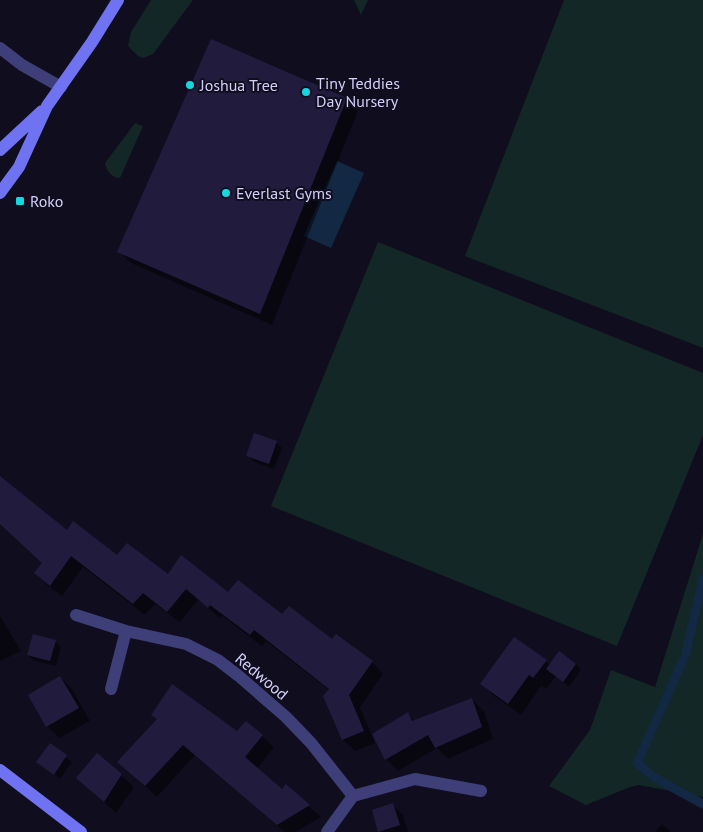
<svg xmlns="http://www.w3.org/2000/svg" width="703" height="832" viewBox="0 0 703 832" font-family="'PT Sans',sans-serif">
  <rect width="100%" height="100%" fill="#100e1e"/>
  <!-- green -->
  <path fill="#122726" d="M151,0H193L153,54L143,58L138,56L128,46L131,32Z
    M354,0H368L361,15Z
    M564,0H703V348L465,256Z
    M135,123L143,126L120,178C112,178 106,171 105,163Z
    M378,242L703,373V435L617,646L271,506Z
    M703,534V797L639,785L630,787L586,805L549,786L590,730L611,670L655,687Z"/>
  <!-- water -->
  <path fill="#122843" d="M337,161L364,173L331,248L304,236Z"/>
  <!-- shadow -->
  <path fill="#0007" d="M346,99L358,111L272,325L131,263L119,251Z
    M276,442L282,448L274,469L254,462L248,456Z
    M0,477L67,532L117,556L168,576L228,593L282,615L372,662L383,674L360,707L375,743L355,751L343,740L329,690L266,641L262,646L222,616L220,618L198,600L180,622L155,604L145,615L83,567L62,596L47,585L35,573L43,563L0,524Z
    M0,616L21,651L0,661Z
    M55,641L61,647L56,666L34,661L28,655Z
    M546,661L550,665L576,664L581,670L569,687L556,676L546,689L541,686L521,715L494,696L482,684Z
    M60,677L72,689L90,721L59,738L47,726L30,695Z
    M472,699L484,711L493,739L448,759L437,748L398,771L386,759L374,734L408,714L415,721Z
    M158,720L237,733L246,722L274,747L257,769L282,791L286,786L321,817L296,832H285L195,755L157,797L119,762Z
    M50,745L72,762L60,779L38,762Z
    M98,754L134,787L116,813L90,789Z
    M393,805L403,815L408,832H379L373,811Z
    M662,824L671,832H655Z"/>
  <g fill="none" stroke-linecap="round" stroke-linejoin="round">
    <!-- stream -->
    <path stroke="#122843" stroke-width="9" d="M703,579L685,656L637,763L655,778L703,804"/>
  </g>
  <!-- building -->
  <path fill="#211c3d" d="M211,39L347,98L260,314L117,252Z
    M254,433L277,441L269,464L246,456Z
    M0,476L67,530L73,521L117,555L127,543L168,574L181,555L228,592L238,580L282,614L289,606L332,639L336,634L373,661L349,695L364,731L342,740L323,696L329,689L254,630L250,635L210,605L208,608L186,589L167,612L143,593L133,604L71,556L50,586L34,573L42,563L0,524Z
    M33,634L56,640L50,661L27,655Z
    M514,637L547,660L533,678L529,675L508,704L480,684Z
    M559,651L576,664L563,682L546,669Z
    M60,676L79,708L46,727L28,695Z
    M172,684L237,731L246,721L263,735L245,757L282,789L286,784L310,805L277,825L183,745L145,786L117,762L157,719L151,715Z
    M472,698L482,727L435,748L428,735L385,760L372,734L408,712L412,721Z
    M50,743L67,755L54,775L36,762Z
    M97,753L122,774L104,802L76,778Z
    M393,803L400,825L378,832L372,810Z"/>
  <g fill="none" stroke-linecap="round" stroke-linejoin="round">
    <!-- street -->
    <path stroke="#3e3e79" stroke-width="12" d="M0,48L22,65L61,87
      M76,615L126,631L186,644L218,660L240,677L286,717L311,743L353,796
      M111,689L126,631
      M353,796L415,779L481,791
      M327,832L353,796"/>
    <!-- secondary -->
    <path stroke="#7073f1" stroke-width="12" d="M0,150L42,111
      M0,193L19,167L47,106L92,42L118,0
      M0,770L81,832"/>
  </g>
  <!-- markers -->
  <g fill="#16d6e1" stroke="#100e1e" stroke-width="2">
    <circle cx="190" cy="85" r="5"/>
    <circle cx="306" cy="92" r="5"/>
    <circle cx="226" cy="193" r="5"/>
    <rect x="15" y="196" width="10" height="10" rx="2.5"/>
  </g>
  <g text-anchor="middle" stroke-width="4" stroke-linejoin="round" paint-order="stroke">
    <!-- poi labels -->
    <g font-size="16" fill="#d3d0fa" stroke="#100e1e" text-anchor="start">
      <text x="316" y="89">Tiny Teddies<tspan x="316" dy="18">Day Nursery</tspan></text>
      <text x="200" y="91">Joshua Tree</text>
      <text x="236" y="199">Everlast Gyms</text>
      <text x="30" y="207">Roko</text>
    </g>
    <!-- street labels -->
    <g font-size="16" fill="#d3d0fa" stroke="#100e1e">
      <text transform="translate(262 676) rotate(40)" y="6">Redwood</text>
    </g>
  </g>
</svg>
